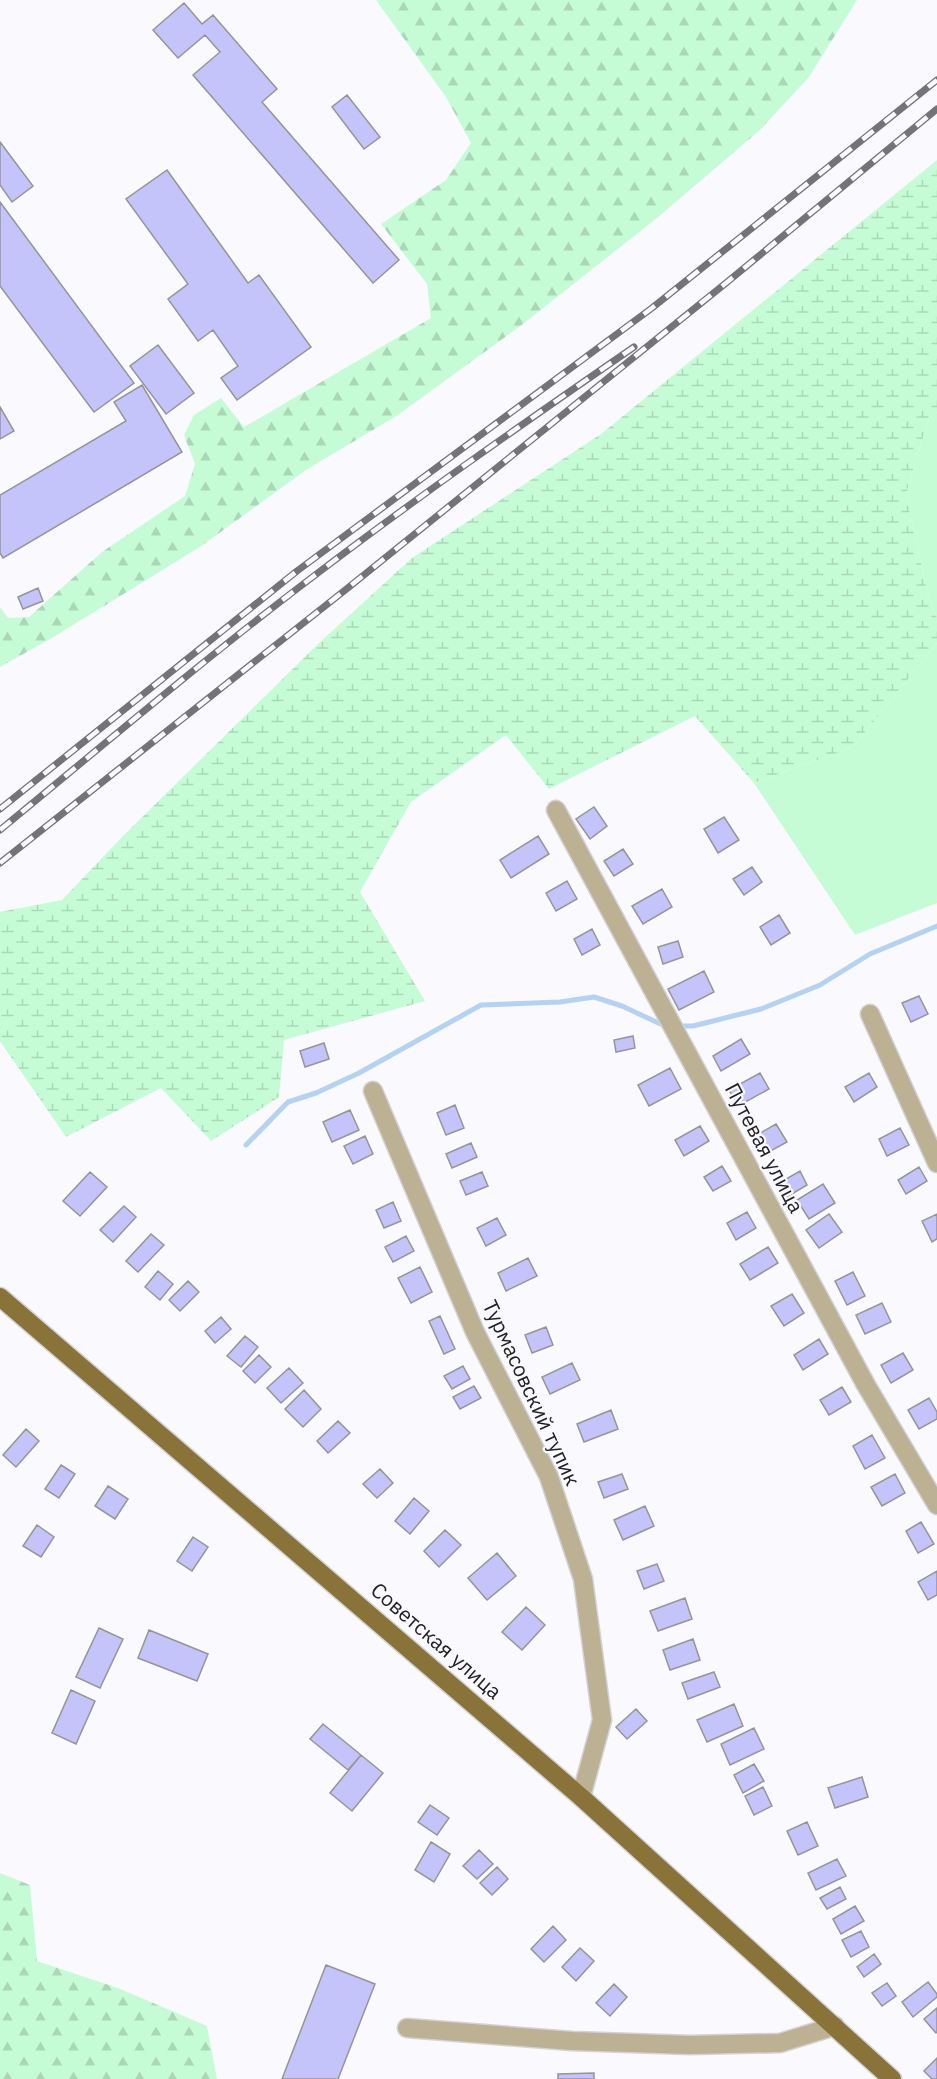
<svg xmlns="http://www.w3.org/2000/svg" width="937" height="2079" viewBox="0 0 937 2079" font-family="'IBM Plex Sans',sans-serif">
  <defs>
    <pattern id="forest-firs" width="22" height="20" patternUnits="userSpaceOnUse" patternTransform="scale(1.5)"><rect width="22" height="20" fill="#c6fcd5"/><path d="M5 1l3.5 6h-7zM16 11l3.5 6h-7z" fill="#aad8b7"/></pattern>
    <pattern id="wetland-marsh" width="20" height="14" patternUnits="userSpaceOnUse" patternTransform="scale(1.5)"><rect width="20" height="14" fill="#c6fcd5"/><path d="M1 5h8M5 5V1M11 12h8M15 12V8" fill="none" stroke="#aad8b7"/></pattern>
  </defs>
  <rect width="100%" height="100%" fill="#f9f9fe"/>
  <!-- green -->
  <path fill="#c6fcd5" d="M937,412V618L928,596L906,494L929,418Z
    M937,643V903L855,935L754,783L853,747Z"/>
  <!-- forest -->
  <path fill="url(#forest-firs)" d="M376,0H857L809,77L760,130L657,218L523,324L398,415L306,470L200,547L52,638L0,667V607L8,618L29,617L102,552L185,496L195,464L184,435L194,415L221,398L244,427L431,318L427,284L381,224L446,180L471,143L446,97Z
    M0,1873L30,1885L37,1961L118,1988L207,2026L217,2079H0Z"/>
  <!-- wetland -->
  <path fill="url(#wetland-marsh)" d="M937,160V412L929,418L906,494L928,596L937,618V643L853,747L754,783L695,716L549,789L506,735L411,802L360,892L425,1001L284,1040L279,1097L211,1141L161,1088L66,1137L0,1041V912L62,900L123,836L319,643L412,558L601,434Z"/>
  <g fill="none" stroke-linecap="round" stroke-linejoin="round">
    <!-- stream -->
    <path stroke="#b3d2f4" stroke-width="5" d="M676,1026H693L761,1009L820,985L870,954L937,926
      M246,1145L288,1102L316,1093L359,1073L481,1005L560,1002L594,997L622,1006L667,1027"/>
  </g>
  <!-- building -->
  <path fill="#c4c3fa" stroke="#959599" stroke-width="1.5" d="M184,3L202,24L213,15L277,89L262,102L399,260L373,283L193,75L220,52L205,35L178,58L153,30Z
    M347,95L380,137L364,149L332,107Z
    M0,142L33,186L12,202L0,185Z
    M167,170L248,283L259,275L311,347L237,400L221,378L238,366L213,330L198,341L168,299L188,284L126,199Z
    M0,202L134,383L94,412L0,286Z
    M158,345L194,393L166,414L130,366Z
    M142,385L182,452L3,558L0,553V495L126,421L114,402Z
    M0,407L14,431L0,439Z
    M38,588L43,601L23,609L18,597Z
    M594,807L607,826L590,839L576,819Z
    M724,817L739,840L718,853L704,829Z
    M538,836L549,854L511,878L500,860Z
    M623,849L633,864L614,876L604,861Z
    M752,867L762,882L744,895L733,879Z
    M567,881L577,899L556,911L546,893Z
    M662,889L672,907L643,924L632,906Z
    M779,915L790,933L771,945L760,927Z
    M592,929L600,945L582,955L574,939Z
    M678,941L683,957L663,964L658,947Z
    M704,971L714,992L679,1010L668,989Z
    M919,996L928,1014L911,1022L902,1003Z
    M633,1036L635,1048L616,1052L614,1040Z
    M741,1039L750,1054L721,1071L713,1056Z
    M324,1043L329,1059L305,1067L300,1051Z
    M670,1068L681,1089L649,1106L638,1085Z
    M760,1073L769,1089L738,1106L729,1090Z
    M869,1073L877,1087L854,1102L845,1087Z
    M455,1105L464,1128L446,1135L437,1113Z
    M350,1110L359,1130L332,1142L323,1122Z
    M776,1124L787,1142L765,1154L755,1136Z
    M700,1126L709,1141L684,1156L675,1140Z
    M900,1128L909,1145L887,1156L879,1139Z
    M365,1136L373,1154L353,1164L344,1146Z
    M471,1143L477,1157L452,1168L446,1154Z
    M722,1166L731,1181L713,1191L704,1177Z
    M919,1167L927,1181L906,1194L898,1180Z
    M800,1171L807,1185L787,1197L779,1183Z
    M90,1172L107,1187L80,1216L63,1201Z
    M482,1172L488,1186L466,1195L460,1181Z
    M823,1184L835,1203L809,1219L797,1200Z
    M393,1202L401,1221L384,1228L376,1210Z
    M124,1206L136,1217L113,1242L100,1230Z
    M747,1212L756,1228L736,1240L727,1223Z
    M829,1214L842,1232L819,1248L806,1230Z
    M937,1214V1239L932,1242L922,1221Z
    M497,1218L506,1235L486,1246L477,1228Z
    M151,1234L164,1245L138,1272L126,1261Z
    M406,1236L414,1251L393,1262L385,1247Z
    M768,1247L778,1263L750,1280L740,1264Z
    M528,1258L537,1276L506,1291L498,1273Z
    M420,1267L432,1292L411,1303L398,1278Z
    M158,1271L173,1284L160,1300L145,1287Z
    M853,1272L865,1296L847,1305L835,1281Z
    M188,1281L199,1292L180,1311L169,1300Z
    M792,1294L804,1313L784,1326L771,1306Z
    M882,1303L891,1322L865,1334L856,1315Z
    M440,1316L455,1349L444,1354L429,1321Z
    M221,1317L231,1329L215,1343L205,1331Z
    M546,1327L553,1345L532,1353L525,1335Z
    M245,1336L258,1347L241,1367L227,1356Z
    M819,1339L828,1354L803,1370L794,1355Z
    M903,1353L913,1370L891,1383L881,1365Z
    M259,1355L271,1367L255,1383L243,1371Z
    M572,1363L580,1380L550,1394L542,1377Z
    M463,1366L470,1379L452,1389L444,1376Z
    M289,1368L303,1383L281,1403L267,1388Z
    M474,1386L481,1398L460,1409L453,1397Z
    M842,1387L851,1402L829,1415L820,1400Z
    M304,1390L321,1409L303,1427L285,1409Z
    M929,1398L937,1412V1419L919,1429L908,1410Z
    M611,1410L618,1429L584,1442L577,1424Z
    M338,1421L350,1433L328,1453L317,1441Z
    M26,1429L39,1441L16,1467L3,1455Z
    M872,1435L885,1458L865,1469L853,1446Z
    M61,1465L75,1474L59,1498L45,1489Z
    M380,1469L393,1483L377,1498L363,1484Z
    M622,1474L628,1489L604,1498L598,1482Z
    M895,1474L905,1493L882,1506L871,1487Z
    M108,1486L128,1499L115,1519L95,1506Z
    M414,1498L429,1511L410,1534L395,1521Z
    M645,1506L654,1526L623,1540L614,1520Z
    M921,1522L934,1544L918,1553L906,1531Z
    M37,1525L54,1537L41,1557L23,1546Z
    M445,1530L461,1545L439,1567L424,1551Z
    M193,1537L208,1547L192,1571L177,1561Z
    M497,1553L516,1576L487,1600L468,1578Z
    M657,1564L664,1581L644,1589L637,1571Z
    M937,1571V1595L928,1600L918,1582Z
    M685,1598L692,1619L658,1631L650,1611Z
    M526,1607L545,1625L522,1650L502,1632Z
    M99,1628L123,1639L100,1688L76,1677Z
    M149,1630L208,1654L197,1681L138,1658Z
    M693,1639L700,1660L670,1670L663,1650Z
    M714,1672L720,1687L688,1699L682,1683Z
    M71,1690L95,1701L76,1744L52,1733Z
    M734,1704L743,1726L707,1742L697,1720Z
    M636,1709L647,1721L627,1739L616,1727Z
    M323,1724L361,1755L348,1770L310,1739Z
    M754,1728L764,1749L730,1765L721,1744Z
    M361,1755L383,1773L352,1811L330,1793Z
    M754,1764L764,1781L743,1793L734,1775Z
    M862,1777L868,1797L835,1808L828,1788Z
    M763,1787L772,1806L754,1815L745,1796Z
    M430,1805L449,1818L437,1835L418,1822Z
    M807,1822L818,1846L798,1855L787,1831Z
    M431,1842L450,1854L434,1882L415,1870Z
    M479,1850L493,1864L477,1879L463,1866Z
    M837,1859L846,1876L816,1890L808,1873Z
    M497,1867L508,1879L492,1895L480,1883Z
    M840,1887L846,1899L827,1909L820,1898Z
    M855,1906L864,1921L841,1934L833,1919Z
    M553,1926L566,1940L544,1962L531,1949Z
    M861,1931L869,1947L851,1957L842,1940Z
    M580,1948L594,1961L576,1981L562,1967Z
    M874,1954L881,1964L864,1977L857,1967Z
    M326,1965L375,1984L338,2079H282Z
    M928,1982L937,1994V1997L913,2017L902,2002Z
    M887,1983L896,1996L882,2006L872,1993Z
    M614,1984L627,1997L610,2016L596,2003Z
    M937,2008V2032L936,2033L924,2019Z
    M937,2058V2079H932L924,2071Z
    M594,2073V2079H558V2074Z"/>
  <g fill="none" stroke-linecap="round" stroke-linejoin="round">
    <!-- street casing -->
    <g stroke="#d2d2d7" stroke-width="21">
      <path id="street" d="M556,810L866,1385L937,1505
        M870,1014L937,1163
        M373,1091L475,1332L549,1477L583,1579L602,1720L581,1797
        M407,2028L572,2041L690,2045L780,2043L835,2026"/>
    </g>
    <!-- primary casing -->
    <g stroke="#d2d2d7" stroke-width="21">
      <path id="primary" d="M0,1297L581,1797L892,2079"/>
    </g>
    <!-- street -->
    <use href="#street" stroke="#bcb193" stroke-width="18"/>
    <!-- primary -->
    <use href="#primary" stroke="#897338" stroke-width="18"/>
    <!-- rail casing -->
    <g stroke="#747478" stroke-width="7">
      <path id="rail" d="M0,809L297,571L652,308L937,80
        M0,830C101,747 202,661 306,582C413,500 524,423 634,347
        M0,863L349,587L726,283L937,109"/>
    </g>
    <!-- rail -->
    <use href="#rail" stroke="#f9f9fe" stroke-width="4.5" stroke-dasharray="14" stroke-linecap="butt"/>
  </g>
  <g text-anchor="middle" stroke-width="4.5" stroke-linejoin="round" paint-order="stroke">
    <!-- street labels -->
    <g font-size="21" fill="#222224" stroke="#f9f9fe">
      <text transform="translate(764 1148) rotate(62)" y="7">Путевая улица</text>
      <text transform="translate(531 1393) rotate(65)" y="7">Турмасовский тупик</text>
      <text transform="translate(436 1641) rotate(41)" y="7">Советская улица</text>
    </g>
  </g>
</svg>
